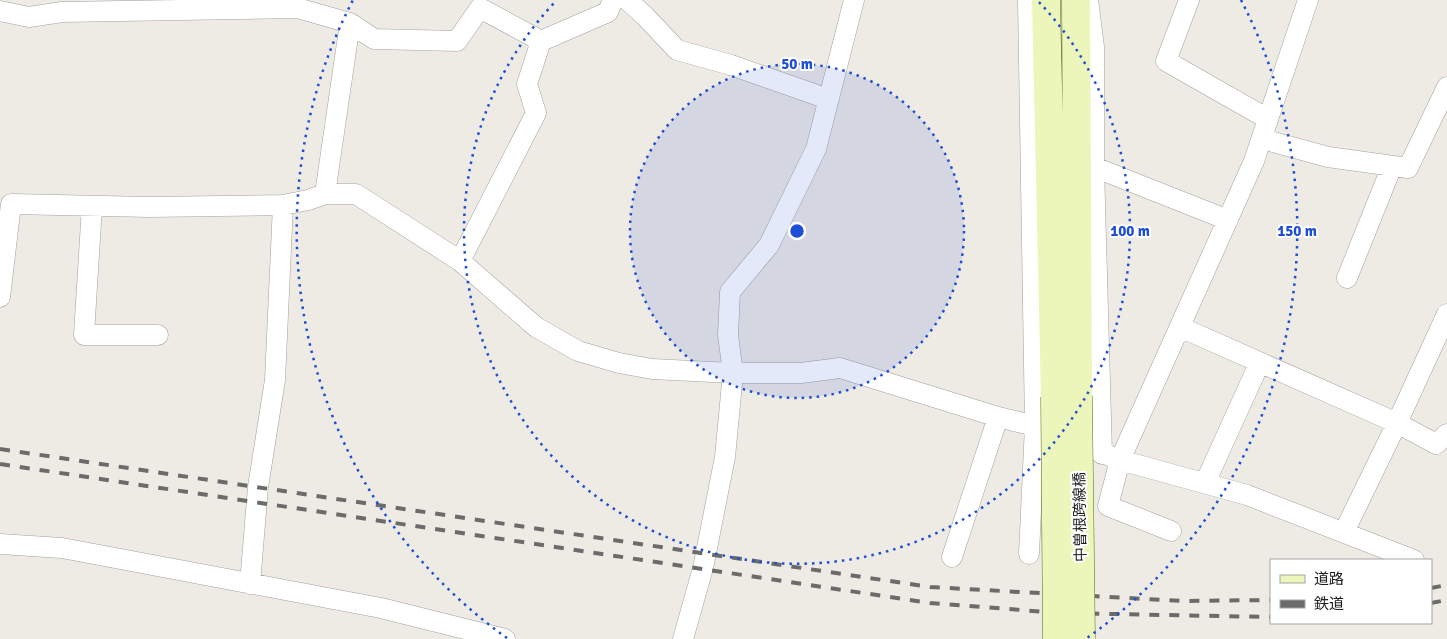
<svg xmlns="http://www.w3.org/2000/svg" width="1447" height="639" viewBox="0 0 1447 639" font-family="Signika,'Noto Sans JP',sans-serif">
  <rect width="100%" height="100%" fill="#edebe3"/>
  <g fill="none" stroke-linecap="round" stroke-linejoin="round">
    <!-- street casing -->
    <g stroke="#a1a1a1" stroke-width="21">
      <path id="street" d="M627,0L645,16L677,50L731,65L828,99
        M1028,0L1035,426L1029,554
        M1088,0L1094,47V167L1102,454
        M1189,0L1166,61L1268,119
        M0,11L29,17L62,12L297,8L350,23L325,194
        M350,23L374,39L457,41L480,8L541,41
        M1262,139L1328,157L1408,168L1447,87
        M1094,167L1228,220
        M92,206L84,335H158
        M460,261L536,113L527,84L541,41L608,12L613,0
        M1347,278L1392,166
        M0,297L11,204L150,207L283,205
        M1180,327L1397,423L1447,314
        M1205,483L1259,364
        M1171,531L1108,506L1120,460L1247,495L1414,560
        M1344,532L1397,423L1436,444L1447,434
        M0,544L62,548L381,608L505,639
        M952,557L998,417
        M250,584L258,487L275,380L283,205L308,200L325,194H356L460,261L536,327L578,351L619,363L652,369L733,373H801L840,368L998,417L1035,426L1120,460L1254,161L1308,0
        M683,639L703,568L725,457L733,373L728,335L730,292L769,245L816,149L854,0"/>
    </g>
    <!-- secondary casing -->
    <g stroke="#586c0c" stroke-width="29">
      <path id="secondary" d="M1046,0L1055,397
        M1076,0L1078,396"/>
    </g>
    <!-- street -->
    <use href="#street" stroke="#fff" stroke-width="20"/>
    <!-- secondary -->
    <use href="#secondary" stroke="#ecf5ba" stroke-width="28"/>
    <!-- rail -->
    <path stroke="#6b6b6b" stroke-width="4" stroke-dasharray="10 10" stroke-linecap="butt" d="M0,449L930,587L1182,601L1271,600
      M0,464L930,603L1060,613L1271,617
      M1431,588L1447,585
      M1431,603L1447,600"/>
    <!-- secondary-bridge casing -->
    <g stroke="#586c0c" stroke-width="29" stroke-linecap="butt">
      <path id="secondary-bridge" d="M1078,396L1081,639
        M1055,397L1057,639"/>
    </g>
    <!-- secondary-bridge -->
    <use href="#secondary-bridge" stroke="#ecf5ba" stroke-width="28"/>
  </g>
  <!-- distance rings -->
  <circle cx="797" cy="231" r="167" fill="#1d4ed8" fill-opacity=".12"/>
  <g fill="none" stroke="#1d4ed8" stroke-width="2.5" stroke-dasharray="2.5 5">
    <circle cx="797" cy="231" r="167"/>
    <path d="M1039 2A333 333 0 1 1 555 2"/>
    <path d="M507 638A500 500 0 0 1 353 0M1241 0A500 500 0 0 1 1087 638"/>
  </g>
  <g text-anchor="middle" stroke-width="4" stroke-linejoin="round" paint-order="stroke">
    <!-- street labels -->
    <g font-size="15" fill="#1d1d1d" stroke="#fff">
      <text transform="translate(1080 517) rotate(-91)" y="5">中曽根跨線橋</text>
    </g>
  </g>
  <circle cx="797" cy="231" r="8" fill="#1d4ed8" stroke="#fff" stroke-width="2.5"/>
  <g font-size="15" text-anchor="middle" font-weight="bold" fill="#1d4ed8" stroke="#fff" stroke-width="4" stroke-linejoin="round" paint-order="stroke">
    <text x="797" y="69">50 m</text>
    <text x="1130" y="236">100 m</text>
    <text x="1297" y="236">150 m</text>
  </g>
  <!-- legend -->
  <rect x="1270" y="559" width="162" height="65" fill="#ffffff" stroke="#a5a5a5"/>
  <rect x="1280" y="575" width="25" height="8" fill="#ecf5ba" stroke="#a5a5a5"/>
  <text x="1314" y="584" font-size="15" fill="#1d1d1d">道路</text>
  <rect x="1280" y="600" width="25" height="8" fill="#6b6b6b" stroke="#a5a5a5"/>
  <text x="1314" y="609" font-size="15" fill="#1d1d1d">鉄道</text>
</svg>
